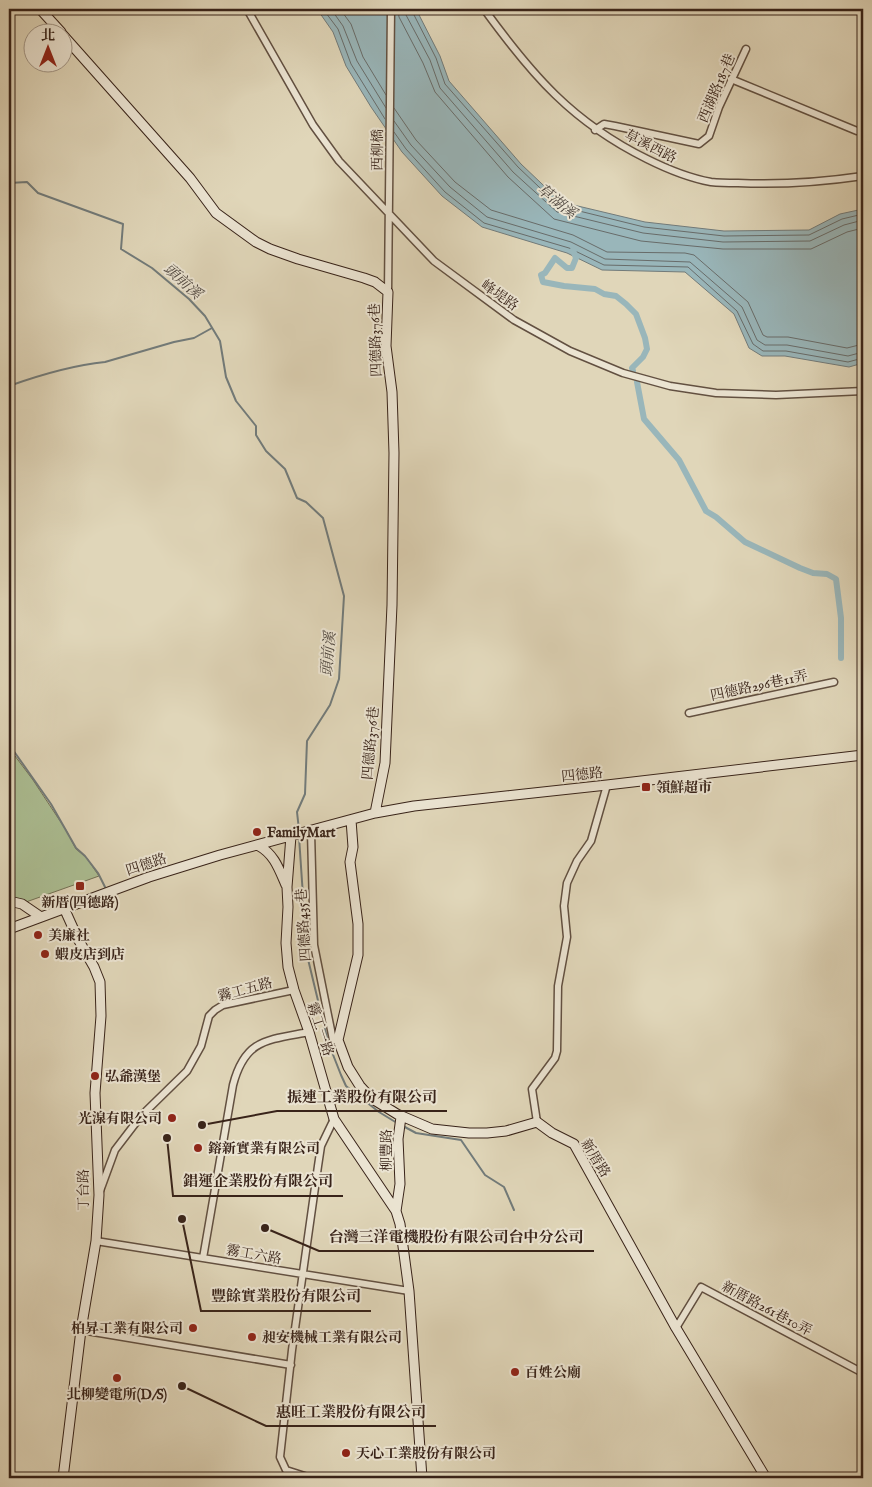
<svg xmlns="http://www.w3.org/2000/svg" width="872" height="1487" viewBox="0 0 872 1487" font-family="'IM FELL English','Noto Serif TC',serif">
  <rect width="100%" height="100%" fill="#e0d6b9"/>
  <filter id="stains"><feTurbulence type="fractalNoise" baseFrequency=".004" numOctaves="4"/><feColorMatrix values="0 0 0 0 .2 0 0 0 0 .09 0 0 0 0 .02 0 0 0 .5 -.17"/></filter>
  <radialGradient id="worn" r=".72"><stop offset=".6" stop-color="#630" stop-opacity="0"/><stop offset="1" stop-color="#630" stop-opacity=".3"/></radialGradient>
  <!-- green -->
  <path fill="#acbf94" stroke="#727156" d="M9,748L33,780L66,830L76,849L86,857L99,876L26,902L9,900V842C17,833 11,826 9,816C6,798 9,767 9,748Z"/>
  <!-- water -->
  <path fill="#99b6ba" stroke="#727b7a" d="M317,9H416L440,56L449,81L521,164L561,202L645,222L724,231L809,230L840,214L863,209V363L849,367L785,356H762L749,348L734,314L685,272L602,270L567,253L482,227L442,196L402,152L371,107L346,66L333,32Z"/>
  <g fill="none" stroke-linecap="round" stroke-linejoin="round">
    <!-- shore -->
    <path stroke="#686c6a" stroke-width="1" d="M323,9L338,29L351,64L385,119
      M331,9L343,26L357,61L386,108
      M340,9L351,24L363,57L386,95
      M398,9L399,17L423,63L435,92L508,177L554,219L641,241L723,249H811L847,232L863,228
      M406,9V15L430,60L440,88L513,172L557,212L643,233L723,242L810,241L844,225L863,220
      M412,9L413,13L436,58L445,84L518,167L559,206L644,227L724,236L809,235L842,219L863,214
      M394,108L416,140L455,182L491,210L573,235L607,252L685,253L694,255L748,302L763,335L767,337H788L847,348L863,344
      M394,121L411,145L450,187L487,217L571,242L605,259L690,262L742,307L757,340L765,345H787L848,356L863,352
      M394,132L406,149L445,192L484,223L569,248L604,265L688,267L737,311L753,344L763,351H786L848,362L863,358"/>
    <!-- stream -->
    <path stroke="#727b7a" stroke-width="2" d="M9,183L27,182L38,193L123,224L121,249L152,268L189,299L205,316L220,341L226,377L236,401L256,426V435L266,451L285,469L297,498L306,502L323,518L344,596L339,679L330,705L307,741L305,794L297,812L299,830
      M9,386C37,376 75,365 105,362L174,342L194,338L212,328
      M9,747L13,750L51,804L76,848L85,856L98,873L105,887
      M299,837L307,955L328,1042L341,1075L346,1086L379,1112L397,1123
      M403,1126L416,1133L461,1140L485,1175L504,1187L514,1210"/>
    <!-- canal -->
    <path stroke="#99b6ba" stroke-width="6" d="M573,250L576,258L572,268H567L555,258L545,273L541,275L543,282L564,286L595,289L604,294L616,296L626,304L636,314L645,338L647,349L643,357L632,368L633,371
      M637,382L644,419L679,460L706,511L716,517L745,542L800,568L813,573L827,574L836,579L841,618V658"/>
    <!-- street casing -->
    <g stroke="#625041" stroke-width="9">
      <path id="street" d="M247,9L313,125L339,161L434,261L514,320L570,351L623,373L670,386L716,393L776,395L863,391
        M484,9C532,75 572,122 647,159C667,169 689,178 711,182C720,183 729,183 738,183C780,185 822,182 863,176
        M731,79L857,131
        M595,130L604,124L615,126L699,144L709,136L719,107L746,49
        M388,292L391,9
        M689,713L834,682
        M311,832L314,945L333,1040H338
        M537,1122L532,1089L555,1058L557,1051L558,986L567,937L564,906L567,883L577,861L591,841L607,785
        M100,1191L115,1150L141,1116L187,1071L201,1046L209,1016L215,1010L223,1005L294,990
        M96,1241L409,1291
        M203,1258L233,1085C245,1039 267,1040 309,1032
        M676,1328L701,1287L863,1373
        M81,1330L291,1365
        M311,1478L286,1470L280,1457L292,1350L318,1166L321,1146L334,1119"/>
    </g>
    <!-- secondary casing -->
    <g stroke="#382319" stroke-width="11">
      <path id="secondary" d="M40,9L61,32
        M62,34L190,178L216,213L256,242L270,249L298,259L364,278L375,282L388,292L386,346L392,392L394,453L392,605L385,763L375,813
        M351,820L353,847L350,862L358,924V955L338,1040L348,1067L360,1086L371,1098L397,1114L432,1129L469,1133H487L506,1131L537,1122L552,1133L574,1144L676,1328L766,1478
        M291,836L287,887L288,907L286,943L288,967L294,990L309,1032L334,1119L396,1211
        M259,846C274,854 279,869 286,885
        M9,901L22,904L41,917
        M9,929L149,877L220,855L375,813L414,806L607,785L863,755
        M401,1117L398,1139L400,1184L396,1211L400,1224L409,1291L422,1478
        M63,1478L81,1330L96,1241L99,1195L95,1093L101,1016L100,982L94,967L78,939L64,908"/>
    </g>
    <!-- street -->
    <use href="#street" stroke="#ebe4d2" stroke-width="6"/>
    <!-- secondary -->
    <use href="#secondary" stroke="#ebe4d2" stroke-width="9"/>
  </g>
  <!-- markers -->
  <g fill="#8f2418" stroke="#ebe4d2" stroke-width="2">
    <rect x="641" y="782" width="10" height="10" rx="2.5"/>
    <circle cx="257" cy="832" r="5"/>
    <rect x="75" y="881" width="10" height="10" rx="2.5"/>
    <circle cx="38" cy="935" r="5"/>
    <circle cx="45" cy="954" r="5"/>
    <circle cx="95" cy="1076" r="5"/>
    <circle cx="172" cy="1118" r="5"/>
    <circle cx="198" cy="1148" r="5"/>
    <circle cx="193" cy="1328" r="5"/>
    <circle cx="252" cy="1337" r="5"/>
    <circle cx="515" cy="1372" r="5"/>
    <circle cx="117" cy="1378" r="5"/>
    <circle cx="346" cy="1453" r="5"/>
  </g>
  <g text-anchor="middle" stroke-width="4" stroke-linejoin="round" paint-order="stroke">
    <!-- street labels -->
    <g font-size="14" fill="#382319" stroke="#ebe4d2">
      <text transform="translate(716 88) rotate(-67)" y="5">西湖路187巷</text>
      <text transform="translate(651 146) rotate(27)" y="5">草溪西路</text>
      <text transform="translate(377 150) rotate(-89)" y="5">西柳橋</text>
      <text transform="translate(500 295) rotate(35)" y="5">峰堤路</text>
      <text transform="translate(375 340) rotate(-92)" y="5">四德路376巷</text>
      <text transform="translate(759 685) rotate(-12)" y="5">四德路296巷11弄</text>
      <text transform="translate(370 743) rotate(-85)" y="5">四德路376巷</text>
      <text transform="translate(582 774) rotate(-6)" y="5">四德路</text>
      <text transform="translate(146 864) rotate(-18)" y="5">四德路</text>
      <text transform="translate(303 925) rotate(-94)" y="5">四德路435巷</text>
      <text transform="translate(245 989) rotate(-15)" y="5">霧工五路</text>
      <text transform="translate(321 1029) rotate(72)" y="5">霧工一路</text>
      <text transform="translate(386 1150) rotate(-90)" y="5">柳豐路</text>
      <text transform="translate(596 1158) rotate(58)" y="5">新厝路</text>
      <text transform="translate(83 1190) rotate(-90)" y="5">丁台路</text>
      <text transform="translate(254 1254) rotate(10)" y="5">霧工六路</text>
      <text transform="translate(767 1308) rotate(28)" y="5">新厝路261巷10弄</text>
    </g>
    <!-- poi labels -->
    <g font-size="14" font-weight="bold" fill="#382319" stroke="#ebe4d2" text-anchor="start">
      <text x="656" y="792">領鮮超市</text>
      <text x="267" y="837">FamilyMart</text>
      <text x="80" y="907" text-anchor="middle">新厝(四德路)</text>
      <text x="48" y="940">美廉社</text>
      <text x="55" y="959">蝦皮店到店</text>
      <text x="105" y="1081">弘爺漢堡</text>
      <text x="162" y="1123" text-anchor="end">光湶有限公司</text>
      <text x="208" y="1153">鎔新實業有限公司</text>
      <text x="183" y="1333" text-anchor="end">柏昇工業有限公司</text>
      <text x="262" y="1342">昶安機械工業有限公司</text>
      <text x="525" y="1377">百姓公廟</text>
      <text x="117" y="1399" text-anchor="middle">北柳變電所(D/S)</text>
      <text x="356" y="1458">天心工業股份有限公司</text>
    </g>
    <!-- water labels -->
    <g font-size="15" font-style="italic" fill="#504841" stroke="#ebe4d2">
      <text transform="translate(557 201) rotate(39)" y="5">草湖溪</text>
      <text transform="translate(183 281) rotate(42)" y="5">頭前溪</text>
      <text transform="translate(328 654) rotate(-85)" y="5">頭前溪</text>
    </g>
  </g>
  <!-- callouts -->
  <path fill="none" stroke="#382319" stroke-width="2" d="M202 1125L277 1111H447M167 1138L173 1196H343M265 1228L319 1251H594M182 1219L201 1311H371M182 1386L266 1426H436"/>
  <g fill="#382319" stroke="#ebe4d2" stroke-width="2">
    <circle cx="202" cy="1125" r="5"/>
    <circle cx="167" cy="1138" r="5"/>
    <circle cx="265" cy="1228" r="5"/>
    <circle cx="182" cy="1219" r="5"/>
    <circle cx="182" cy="1386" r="5"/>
  </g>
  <g font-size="15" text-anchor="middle" font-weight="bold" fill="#382319" stroke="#ebe4d2" stroke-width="4" stroke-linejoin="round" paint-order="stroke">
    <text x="362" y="1102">振連工業股份有限公司</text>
    <text x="258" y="1186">錩運企業股份有限公司</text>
    <text x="456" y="1242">台灣三洋電機股份有限公司台中分公司</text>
    <text x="286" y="1301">豐餘實業股份有限公司</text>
    <text x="351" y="1417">惠旺工業股份有限公司</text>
  </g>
  <!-- margin -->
  <rect width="872" height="1487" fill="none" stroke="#e0d6b9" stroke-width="30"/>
  <rect x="10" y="10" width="852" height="1467" fill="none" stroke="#382319" stroke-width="2.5"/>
  <rect x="15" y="15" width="842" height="1457" fill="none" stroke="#382319"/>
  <!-- north arrow -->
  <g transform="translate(48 48)"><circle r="24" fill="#ebe4d2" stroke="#a39788"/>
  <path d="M0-4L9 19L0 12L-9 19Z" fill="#8f2418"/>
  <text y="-8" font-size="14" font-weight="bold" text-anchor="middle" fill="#382319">北</text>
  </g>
  <rect width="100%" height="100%" filter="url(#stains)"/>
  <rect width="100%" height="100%" fill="url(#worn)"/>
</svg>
